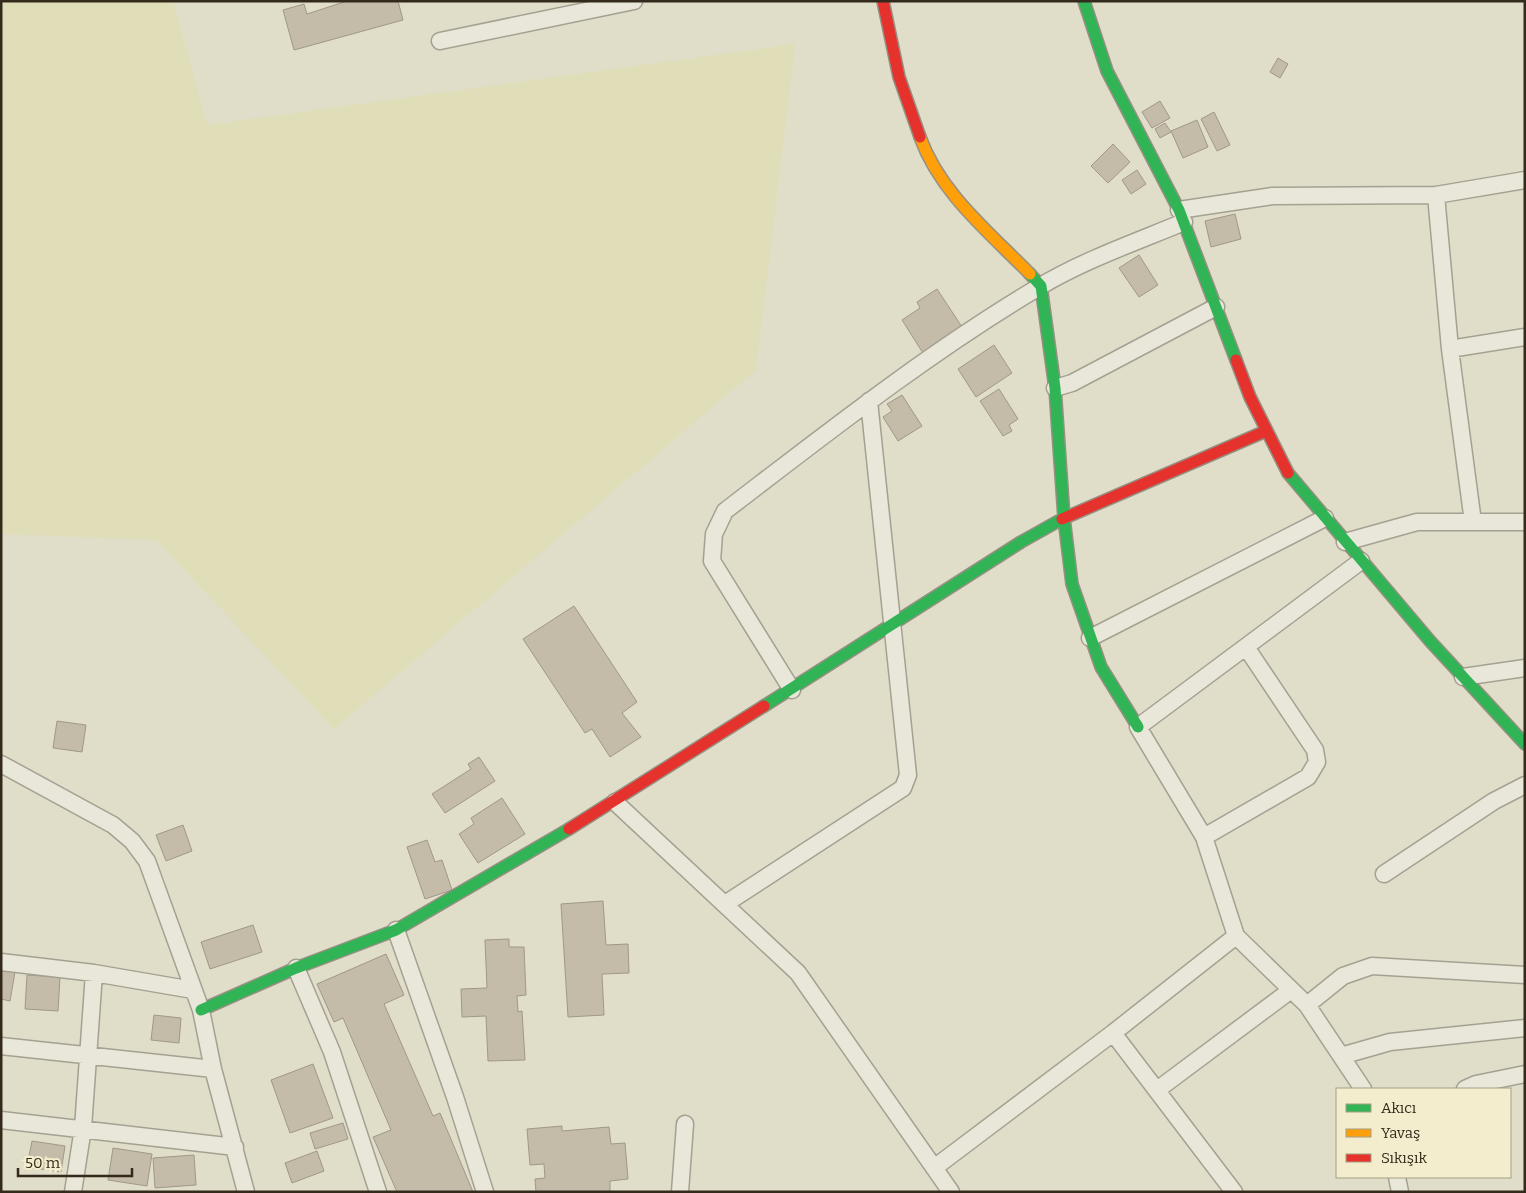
<svg xmlns="http://www.w3.org/2000/svg" width="1526" height="1193" viewBox="0 0 1526 1193" font-family="Bitter,serif">
  <rect width="100%" height="100%" fill="#e0ddc8"/>
  <!-- farmland -->
  <path fill="#e0deb9" d="M1,1H173L207,125L795,44L756,370L334,729L156,540L1,534Z"/>
  <!-- building -->
  <path fill="#c4bba9" stroke="#a09888" d="M347,1H398L403,20L294,50L283,10L304,4L307,14Z
    M1278,58L1288,64L1280,78L1270,72Z
    M1160,101L1170,118L1152,128L1142,112Z
    M1214,112L1230,145L1217,151L1201,119Z
    M1197,120L1208,147L1183,158L1171,131Z
    M1165,123L1171,132L1160,138L1155,129Z
    M1113,144L1130,162L1108,183L1091,166Z
    M1137,170L1146,184L1131,194L1122,180Z
    M1235,214L1241,239L1211,247L1205,221Z
    M1139,255L1158,285L1139,297L1119,268Z
    M937,289L962,327L923,353L902,320L920,308L917,302Z
    M994,345L1012,373L976,397L958,369Z
    M999,389L1018,419L1009,425L1012,431L1003,436L980,401Z
    M902,395L922,426L898,441L883,417L892,411L887,404Z
    M574,606L637,702L622,713L641,737L610,757L592,729L585,733L523,639Z
    M57,721L86,725L82,752L53,748Z
    M479,757L495,781L445,813L432,794L471,769L468,764Z
    M502,798L525,834L478,863L459,834L474,824L471,818Z
    M183,825L192,851L166,861L156,835Z
    M427,840L435,862L442,860L452,890L425,899L407,847Z
    M603,901L606,945L628,944L629,973L602,974L604,1015L568,1017L561,904Z
    M253,925L262,952L210,969L201,942Z
    M509,939V947H524L526,995L517,996L518,1012L522,1011L525,1060L488,1061L486,1016L462,1017L461,989L487,988L485,940Z
    M386,954L404,995L384,1004L433,1116L440,1113L473,1192H397L373,1137L391,1130L343,1018L334,1022L317,984Z
    M1,970L15,972L10,1001L1,999Z
    M27,975L60,977L58,1011L25,1009Z
    M154,1015L181,1018L179,1043L151,1040Z
    M313,1064L333,1118L290,1133L271,1080Z
    M343,1123L348,1139L315,1149L310,1133Z
    M562,1126V1131L609,1127L611,1144L625,1143L628,1179L610,1181V1192H536L535,1179L545,1178L544,1164L530,1165L527,1129Z
    M32,1141L65,1146L61,1172L27,1167Z
    M113,1148L152,1154L147,1186L108,1180Z
    M317,1151L324,1171L292,1183L285,1163Z
    M194,1155L196,1185L155,1188L153,1158Z"/>
  <g fill="none" stroke-linecap="round" stroke-linejoin="round">
    <!-- street casing -->
    <g stroke="#a5a192" stroke-width="19">
      <path id="street" d="M440,41L634,1
        M1436,195L1450,349L1473,522
        M1179,210L1273,196L1436,195L1525,180
        M1450,349L1525,337
        M1055,388L1072,383L1216,307
        M1345,542L1417,522H1525
        M1361,561L1138,727L1204,837L1236,936L1307,1005L1363,1089
        M1090,638L1325,518
        M1463,677L1525,668
        M792,690L712,561L714,534L725,511C827,433 928,353 1039,287C1084,260 1136,242 1184,222
        M1,764L113,825L132,841L147,861L201,1010L213,1069L246,1192
        M615,802L798,973L951,1192
        M1204,837L1308,777L1317,762L1315,750L1246,647
        M1384,874L1494,801L1525,785
        M725,904L903,788L908,775L869,401
        M396,930L455,1097L485,1192
        M1,962L94,973L193,990
        M296,968L332,1052L378,1192
        M1307,1005L1343,976L1372,966L1525,975
        M1,1046L213,1069
        M1341,1056L1390,1042L1525,1028
        M1465,1089L1476,1084L1525,1074
        M1157,1090L1291,990
        M1,1120L235,1147
        M934,1168L1113,1033
        M1397,1177L1400,1192
        M73,1192L83,1128L94,973
        M680,1192L685,1124
        M1234,1192L1113,1033L1236,936"/>
    </g>
    <!-- fast casing -->
    <g stroke="#959082" stroke-width="14">
      <path id="fast" d="M1084,1L1107,71L1179,210L1236,360
        M1030,274L1041,286L1055,388L1064,518L1072,584L1101,667L1138,727
        M1288,473L1430,641L1525,744
        M764,706L1021,542L1062,519
        M201,1010L296,968L396,930L569,829"/>
    </g>
    <!-- slow casing -->
    <g stroke="#959082" stroke-width="14">
      <path id="slow" d="M920,137C940,193 990,233 1030,274"/>
    </g>
    <!-- jam casing -->
    <g stroke="#959082" stroke-width="14">
      <path id="jam" d="M883,1L899,77L920,137
        M1236,360L1250,397L1288,473
        M1062,519L1266,431
        M569,829L764,706"/>
    </g>
    <!-- street -->
    <use href="#street" stroke="#e9e6da" stroke-width="16"/>
    <!-- fast -->
    <use href="#fast" stroke="#30b455" stroke-width="11"/>
    <!-- slow -->
    <use href="#slow" stroke="#ff9f0a" stroke-width="11"/>
    <!-- jam -->
    <use href="#jam" stroke="#e5322d" stroke-width="11"/>
  </g>
  <!-- border -->
  <rect width="1526" height="1193" fill="none" stroke="#332a1c" stroke-width="5"/>
  <!-- legend -->
  <rect x="1336" y="1088" width="175" height="90" fill="#f3edcd" stroke="#a69f86"/>
  <rect x="1346" y="1104" width="25" height="8" fill="#30b455" stroke="#a69f86"/>
  <text x="1381" y="1113" font-size="15" fill="#332a1c">Akıcı</text>
  <rect x="1346" y="1129" width="25" height="8" fill="#ff9f0a" stroke="#a69f86"/>
  <text x="1381" y="1138" font-size="15" fill="#332a1c">Yavaş</text>
  <rect x="1346" y="1154" width="25" height="8" fill="#e5322d" stroke="#a69f86"/>
  <text x="1381" y="1163" font-size="15" fill="#332a1c">Sıkışık</text>
  <!-- scale -->
  <path d="M18 1168v8h114v-8" fill="none" stroke="#332a1c" stroke-width="2.5"/>
  <text x="25" y="1168" font-size="15" fill="#332a1c" stroke="#f3edcd" stroke-width="4" paint-order="stroke">50 m</text>
</svg>
